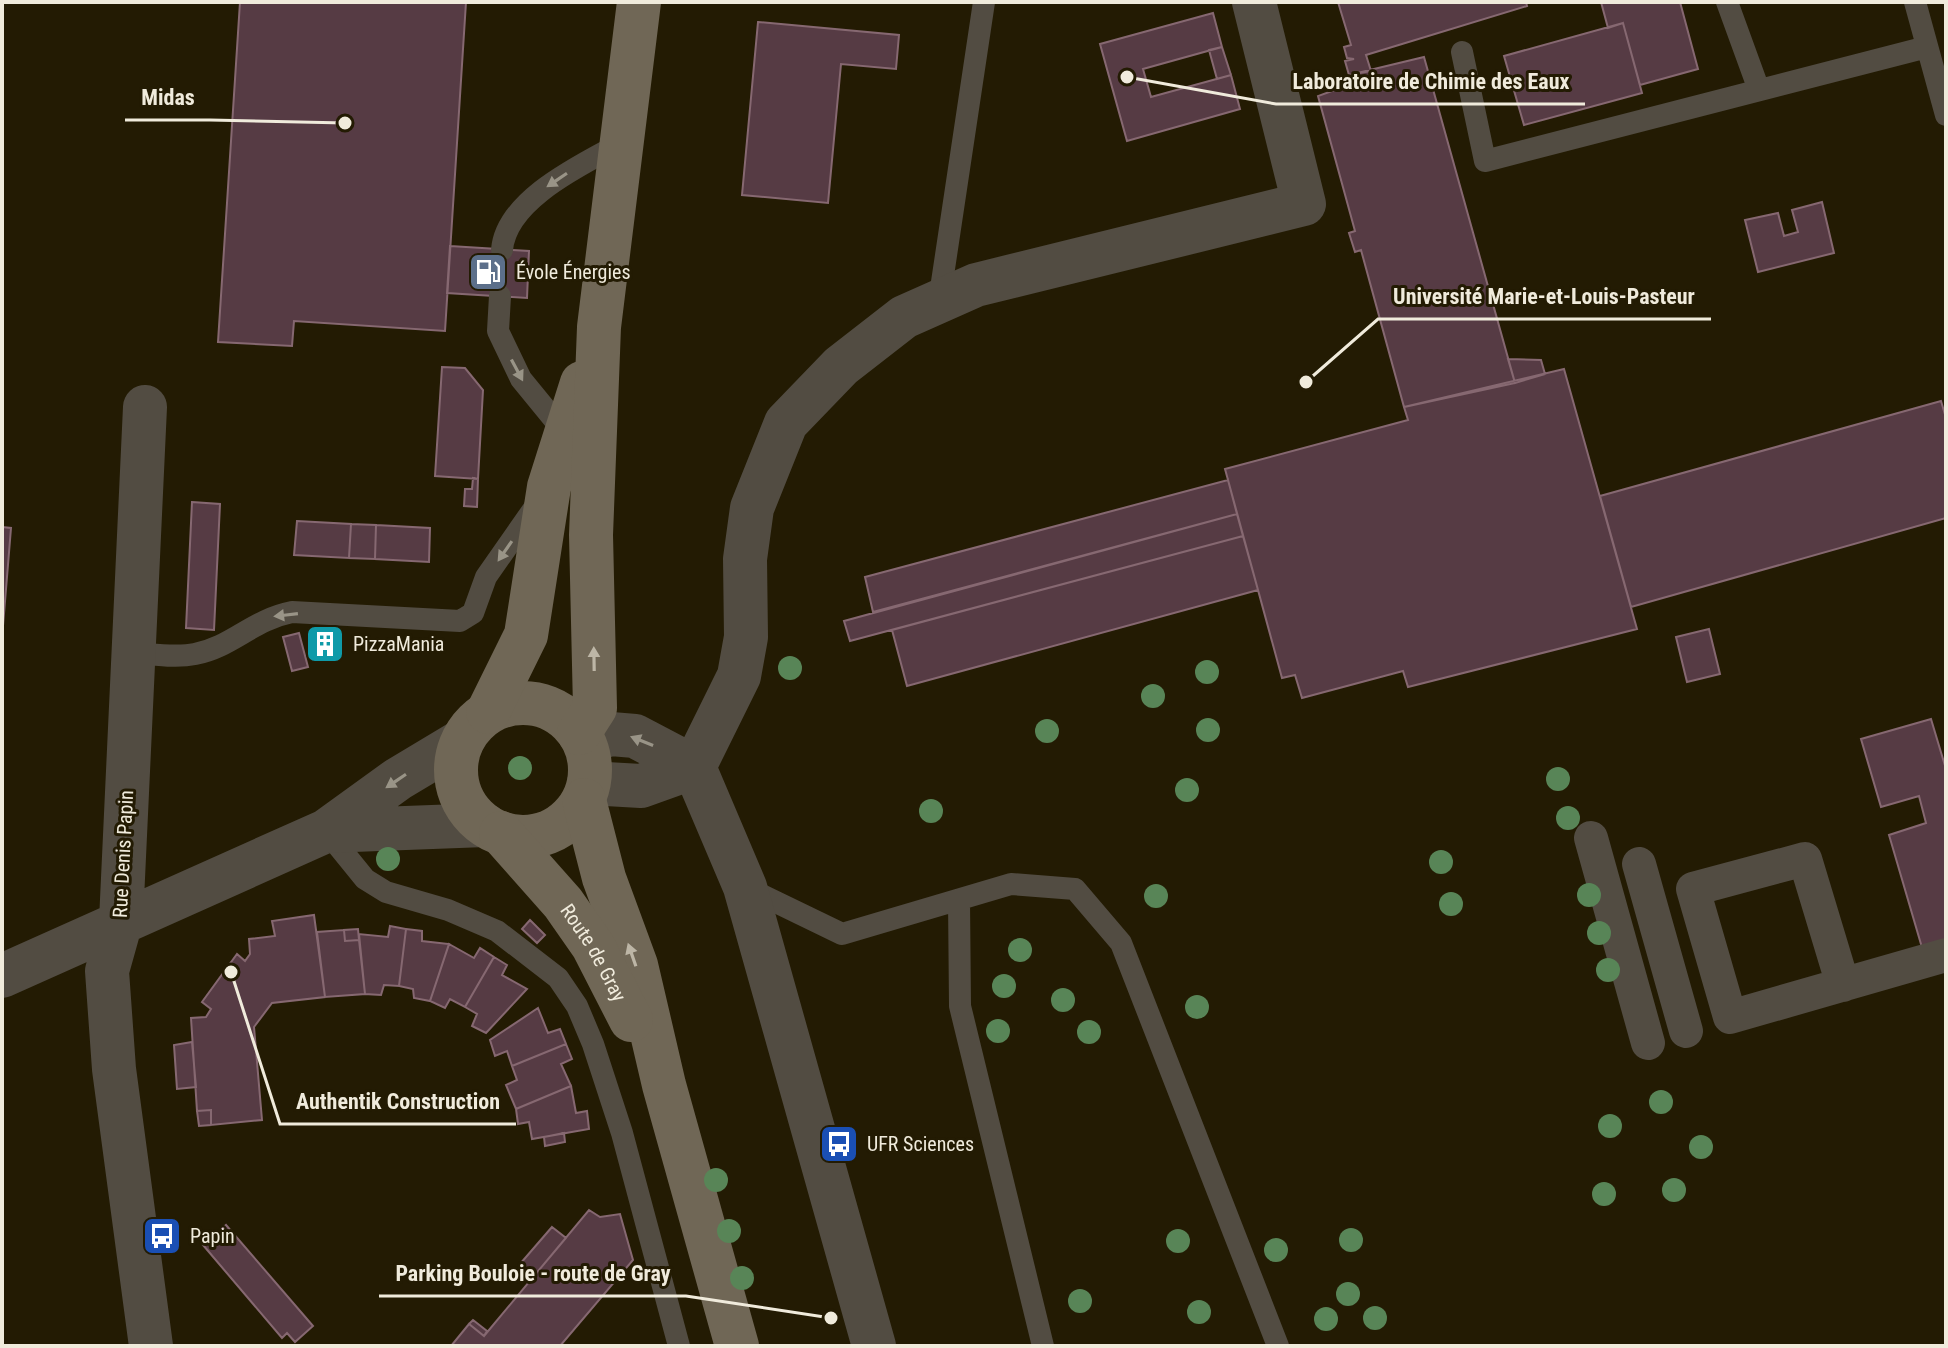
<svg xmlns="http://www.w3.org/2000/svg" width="1948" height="1348" viewBox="0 0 1948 1348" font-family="'Roboto Condensed',sans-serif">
  <rect width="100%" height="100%" fill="#231b03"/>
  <!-- building -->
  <path fill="#563b44" stroke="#866871" stroke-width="2" d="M240,2H466L445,331L294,321L292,346L218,342Z
    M1338,2H1526L1527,6L1366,55L1371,71L1349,75L1345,61L1354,59L1347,58L1344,47L1351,45Z
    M1601,2H1680L1698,69L1640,85L1623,23L1608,28Z
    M1213,13L1222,47L1143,69L1151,97L1231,75L1240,109L1127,141L1100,44Z
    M758,22L899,35L896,69L841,64L828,203L742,195Z
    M1623,23L1642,93L1524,125L1504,56Z
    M1222,47L1231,75L1217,79L1209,50Z
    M1424,57L1515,383L1404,407L1361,250L1355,252L1349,233L1355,231L1318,96L1351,84L1349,75Z
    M1822,202L1834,253L1758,272L1745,220L1778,213L1784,236L1798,232L1792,210Z
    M450,246L529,251L527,298L447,293Z
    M1508,359L1541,360L1545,374L1515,383Z
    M442,367L465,368L483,390L478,479L435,476Z
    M1564,369L1637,629L1408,687L1403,671L1302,698L1295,675L1282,678L1225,469L1408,420L1404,407Z
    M1941,401L1946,418V518L1631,607L1600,496Z
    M473,478L478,479L477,507L464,506L465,489H472Z
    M1228,480L1237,514L873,612L865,577Z
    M192,502L220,504L214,630L186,628Z
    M1237,514L1243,536L850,641L844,621Z
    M297,521L351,524L349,558L294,555Z
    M351,524L376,525L375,559L349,558Z
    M376,525L430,528L429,562L375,559Z
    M2,527L11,528L2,638Z
    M1243,536L1258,590L907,686L892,630Z
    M1709,629L1720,674L1687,682L1676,637Z
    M331,632L333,645L329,656L315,655L317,634Z
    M299,633L308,667L292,671L283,637Z
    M1931,719L1946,769V945L1923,951L1889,835L1926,823L1919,796L1881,807L1861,739Z
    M314,915L325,997L272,1003L254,1027L262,1120L211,1125V1110L197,1111L191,1018L206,1017L211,1009L202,1002L237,954L245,961L250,954L249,939L275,936L272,921Z
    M530,920L545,935L537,943L522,929Z
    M390,926L406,929L399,986L384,985L381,995L365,994L359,934L388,937Z
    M358,929L359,940L345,941L344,930Z
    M406,929L422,931V941L449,944L430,1001L414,998L413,989L399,986Z
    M344,930L345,941L359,940L365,994L325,997L317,932Z
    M449,944L474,958L480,948L494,957L465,1007L450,999L445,1008L430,1001Z
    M494,957L507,965L502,975L527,989L486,1033L472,1026L477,1014L465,1007Z
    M538,1008L548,1033L560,1029L566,1044L512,1066L507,1051L495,1056L490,1040Z
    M192,1042L196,1087L177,1089L174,1045Z
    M566,1044L572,1059L561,1064L571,1086L516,1109L506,1085L517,1080L512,1066Z
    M571,1086L576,1113L587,1111L589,1129L532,1139L529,1122L518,1124L516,1109Z
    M211,1110V1125L199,1126L197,1111Z
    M564,1133L565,1142L545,1146L544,1137Z
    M589,1210L600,1217L620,1214L633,1260L560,1346H451L469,1324L484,1336Z
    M226,1225L313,1326L295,1342L287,1333L282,1338L203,1245Z
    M552,1227L566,1238L534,1276L520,1264Z
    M473,1320L487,1331L484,1336L469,1324Z"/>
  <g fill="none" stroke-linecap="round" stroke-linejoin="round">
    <!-- service -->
    <path stroke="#524c42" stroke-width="22" d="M1727,2L1759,90
      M1915,2L1946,115
      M1462,52L1485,161L1927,47
      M502,250C506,199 583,164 623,142
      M500,296L498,331L521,379L566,434
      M939,302L984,2
      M132,653C152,654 176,658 195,654C232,647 252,620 292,612L460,621L473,613L486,577L537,504
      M326,831L365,879L386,892L448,910L497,931L558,978L577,1006L593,1044L622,1133L679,1346
      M747,888L842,934L1011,884L1075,889L1121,943L1278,1346
      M959,900L960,1006L1043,1346"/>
    <!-- pedestrian -->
    <path stroke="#524c42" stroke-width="34" d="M1591,838L1648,1043
      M1639,864L1686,1031
      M1843,985L1805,859L1693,889L1730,1017L1946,955"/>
    <!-- minor -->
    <path stroke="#524c42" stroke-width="44" d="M145,407L121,921L107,971L114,1069L151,1346
      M585,742L611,734L635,736L694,767L745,887L874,1346
      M589,783L641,786L694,767L739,676L746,637L745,559L752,508L786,423L841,366L904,317L976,285L1304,204L1254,2
      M326,831L485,825
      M2,976L326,831L398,779L463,740"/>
    <!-- secondary -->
    <g stroke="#706756" stroke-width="44">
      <circle cx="523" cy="770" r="67"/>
      <path d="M488,712L526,635L549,487L582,383"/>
      <path d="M579,733L595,708L591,535L599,327L639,2"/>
      <path d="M584,800L604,878L636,965L664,1085L737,1346"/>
      <path id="s1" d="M501,833L563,903L593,946L631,1020"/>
    </g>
  </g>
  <!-- trees -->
  <g fill="#588557">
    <circle cx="790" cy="668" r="12"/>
    <circle cx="1207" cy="672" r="12"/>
    <circle cx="1153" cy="696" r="12"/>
    <circle cx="1208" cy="730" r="12"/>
    <circle cx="1047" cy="731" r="12"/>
    <circle cx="520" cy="768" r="12"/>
    <circle cx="1558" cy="779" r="12"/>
    <circle cx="1187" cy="790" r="12"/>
    <circle cx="931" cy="811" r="12"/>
    <circle cx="1568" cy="818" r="12"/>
    <circle cx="388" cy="859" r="12"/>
    <circle cx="1441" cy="862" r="12"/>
    <circle cx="1589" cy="895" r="12"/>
    <circle cx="1156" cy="896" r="12"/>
    <circle cx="1451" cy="904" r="12"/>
    <circle cx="1599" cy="933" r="12"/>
    <circle cx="1020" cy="950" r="12"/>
    <circle cx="1608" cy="970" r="12"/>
    <circle cx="1004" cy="986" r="12"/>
    <circle cx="1063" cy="1000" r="12"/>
    <circle cx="1197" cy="1007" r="12"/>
    <circle cx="998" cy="1031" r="12"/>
    <circle cx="1089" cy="1032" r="12"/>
    <circle cx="1661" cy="1102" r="12"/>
    <circle cx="1610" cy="1126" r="12"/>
    <circle cx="1701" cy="1147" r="12"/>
    <circle cx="716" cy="1180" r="12"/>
    <circle cx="1674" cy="1190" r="12"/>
    <circle cx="1604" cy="1194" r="12"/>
    <circle cx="729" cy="1231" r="12"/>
    <circle cx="1351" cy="1240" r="12"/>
    <circle cx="1178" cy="1241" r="12"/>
    <circle cx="1276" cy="1250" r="12"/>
    <circle cx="742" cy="1278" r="12"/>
    <circle cx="1348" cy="1294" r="12"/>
    <circle cx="1080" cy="1301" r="12"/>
    <circle cx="1199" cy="1312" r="12"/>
    <circle cx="1375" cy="1318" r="12"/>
    <circle cx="1326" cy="1319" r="12"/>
  </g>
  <!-- one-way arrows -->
  <defs><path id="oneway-solid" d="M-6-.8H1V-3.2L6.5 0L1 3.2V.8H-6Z" transform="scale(2)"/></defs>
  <g fill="#999487">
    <use href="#oneway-solid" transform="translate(557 180) rotate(146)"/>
    <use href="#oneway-solid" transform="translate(517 370) rotate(62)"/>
    <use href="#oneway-solid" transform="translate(505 551) rotate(125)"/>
    <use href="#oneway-solid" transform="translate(286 615) rotate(173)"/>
    <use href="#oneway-solid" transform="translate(642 741) rotate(-158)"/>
    <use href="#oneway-solid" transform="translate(396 781) rotate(146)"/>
  </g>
  <g fill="#bdb6a6">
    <use href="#oneway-solid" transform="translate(594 659) rotate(-91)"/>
    <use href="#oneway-solid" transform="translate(632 955) rotate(-109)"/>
  </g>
  <!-- icons -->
  <defs>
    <g id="fuel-square" transform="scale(2)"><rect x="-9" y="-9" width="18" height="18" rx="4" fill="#5c6f8a" stroke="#231b03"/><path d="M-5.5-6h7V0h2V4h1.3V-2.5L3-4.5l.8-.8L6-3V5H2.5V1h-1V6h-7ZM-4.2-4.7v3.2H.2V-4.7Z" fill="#fff"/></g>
    <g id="building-square" transform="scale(2)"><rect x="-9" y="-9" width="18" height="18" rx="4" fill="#0f9aa8" stroke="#231b03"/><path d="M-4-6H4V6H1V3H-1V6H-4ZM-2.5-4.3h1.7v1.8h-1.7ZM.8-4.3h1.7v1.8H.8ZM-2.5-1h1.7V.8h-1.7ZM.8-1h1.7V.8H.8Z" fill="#fff"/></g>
    <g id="bus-square" transform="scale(2)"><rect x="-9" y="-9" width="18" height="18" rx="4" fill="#1a4fb4" stroke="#231b03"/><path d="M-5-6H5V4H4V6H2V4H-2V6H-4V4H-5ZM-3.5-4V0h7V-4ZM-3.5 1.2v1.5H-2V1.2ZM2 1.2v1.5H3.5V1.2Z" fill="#fff"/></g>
  </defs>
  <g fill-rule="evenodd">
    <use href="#fuel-square" x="488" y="272"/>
    <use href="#building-square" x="325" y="644"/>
    <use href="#bus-square" x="839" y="1144"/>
    <use href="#bus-square" x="162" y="1236"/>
  </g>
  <g text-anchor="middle" stroke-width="6" stroke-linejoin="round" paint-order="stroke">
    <!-- poi labels -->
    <g font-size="20" fill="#f0ebdc" stroke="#231b03" text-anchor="start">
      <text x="516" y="279">Évole Énergies</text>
      <text x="353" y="651">PizzaMania</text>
      <text x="867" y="1151">UFR Sciences</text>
      <text x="190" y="1243">Papin</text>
    </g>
    <!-- street labels -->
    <g font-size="20" fill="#f0ebdc" stroke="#231b03">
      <text transform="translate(123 854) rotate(-87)" y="7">Rue Denis Papin</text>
      <text dy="7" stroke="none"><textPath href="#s1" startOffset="152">Route de Gray</textPath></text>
    </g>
  </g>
  <!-- callouts -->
  <path fill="none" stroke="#f0ebdc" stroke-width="3" d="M1127 77L1276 104H1585M345 123L210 120H125M1306 382L1378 319H1711M231 972L280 1124H516M831 1318L686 1296H379"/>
  <g fill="#f0ebdc" stroke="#231b03" stroke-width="3">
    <circle cx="1127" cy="77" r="8"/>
    <circle cx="345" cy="123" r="8"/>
    <circle cx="1306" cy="382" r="8"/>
    <circle cx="231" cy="972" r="8"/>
    <circle cx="831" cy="1318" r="8"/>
  </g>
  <g font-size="22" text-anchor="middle" font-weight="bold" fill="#f0ebdc" stroke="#231b03" stroke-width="6" stroke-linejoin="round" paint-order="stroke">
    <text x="1431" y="89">Laboratoire de Chimie des Eaux</text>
    <text x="168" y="105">Midas</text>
    <text x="1544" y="304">Université Marie-et-Louis-Pasteur</text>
    <text x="398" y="1109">Authentik Construction</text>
    <text x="533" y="1281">Parking Bouloie - route de Gray</text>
  </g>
  <!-- border -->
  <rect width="1948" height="1348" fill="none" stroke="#f0ebdc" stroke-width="8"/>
</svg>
